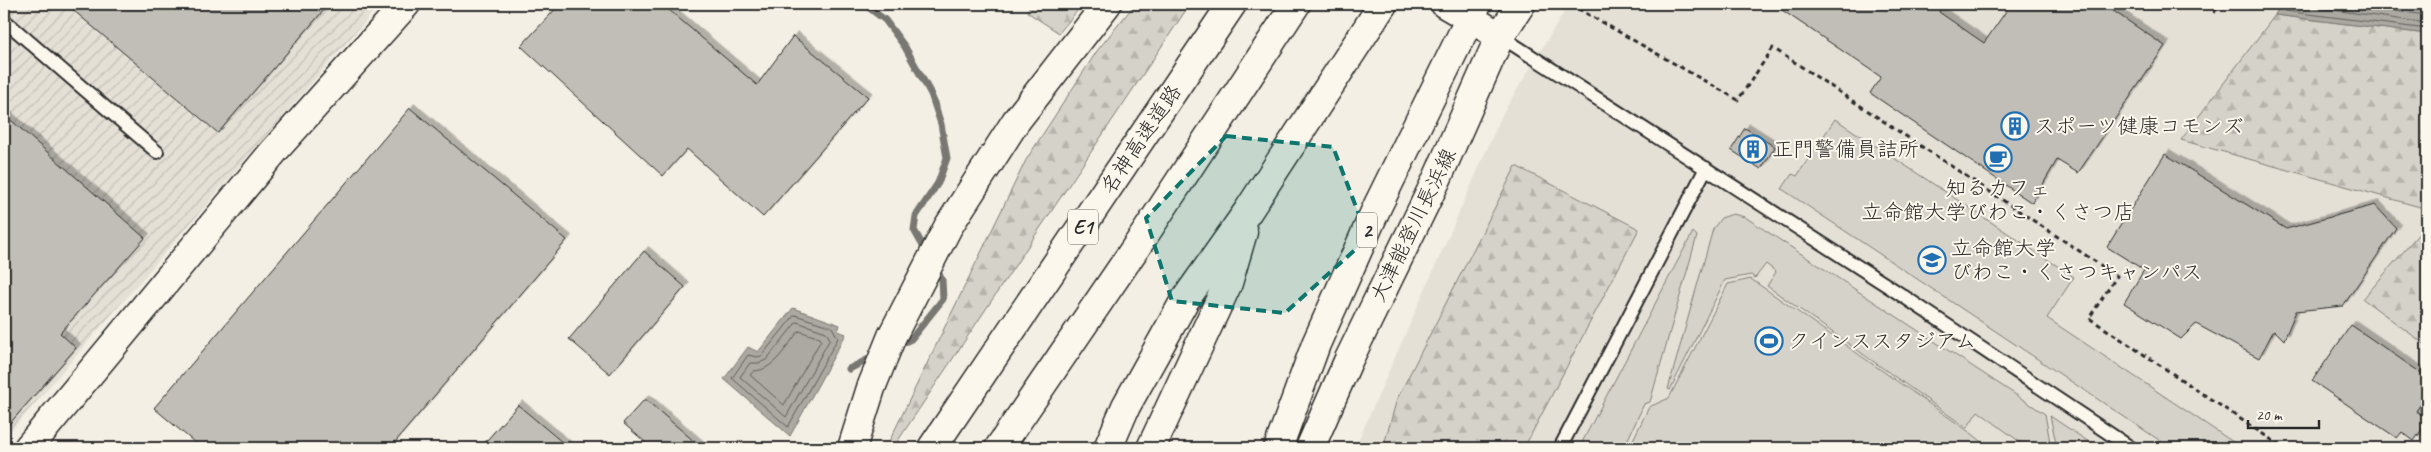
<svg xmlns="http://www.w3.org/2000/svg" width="2431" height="452" viewBox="0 0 2431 452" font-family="Caveat,'Klee One',sans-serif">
  <defs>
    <pattern id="industrial-furrows" width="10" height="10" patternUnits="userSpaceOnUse" patternTransform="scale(1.25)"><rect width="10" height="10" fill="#e4e0d6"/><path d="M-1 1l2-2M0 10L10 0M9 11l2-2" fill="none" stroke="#c4c0b8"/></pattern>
    <pattern id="forest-firs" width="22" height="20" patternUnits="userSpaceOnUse" patternTransform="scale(1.25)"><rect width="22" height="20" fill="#d5d2c9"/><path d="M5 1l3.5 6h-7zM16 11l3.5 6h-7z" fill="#b7b4ad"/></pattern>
    <filter id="shadow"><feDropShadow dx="4.5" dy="-4.5" stdDeviation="0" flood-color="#0004"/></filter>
  </defs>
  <rect width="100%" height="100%" fill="#f3efe4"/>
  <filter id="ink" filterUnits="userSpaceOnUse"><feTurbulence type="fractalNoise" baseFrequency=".02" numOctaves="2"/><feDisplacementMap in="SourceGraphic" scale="10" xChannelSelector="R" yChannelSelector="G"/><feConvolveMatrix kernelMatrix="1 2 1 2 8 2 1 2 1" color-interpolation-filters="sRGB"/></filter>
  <g filter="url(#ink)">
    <!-- built -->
    <path fill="#e4e0d6" d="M1569,4H2427V448H1355L1503,113Z"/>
    <!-- industrial -->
    <path fill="url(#industrial-furrows)" d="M4,4H380L4,439Z"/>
    <!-- grass -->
    <path fill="#d5d2c9" stroke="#807e7a" d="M1835,119L2074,277L2047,318L2242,448H2171L1782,189L1792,174L1797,176Z
      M1733,214L1745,217L2045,414L2051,448H2028L1978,411L1967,428L1767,286L1776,272L1766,264L1755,278L1751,275L1725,280L1670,390L1668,389L1713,229L1721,218Z
      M1693,232L1697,236L1650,402L1644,404L1624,448H1579Z
      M1751,279L1971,433L1990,448H1629L1649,407L1669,398L1728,284Z
      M2050,416L2098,448H2057Z"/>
    <!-- forest -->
    <path fill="url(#forest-firs)" stroke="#807e7a" d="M1031,4H1083L1059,33L1027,12Z
      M1135,4H1190L893,448H886L1026,160L1097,51Z
      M2275,15L2427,34V209L2181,140Z
      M1516,166L1639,229L1524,448H1383L1397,399Z
      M2427,224V346L2363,299Z"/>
    <!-- water -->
    <path fill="#aca9a2" stroke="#787772" d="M2280,4H2427V34L2275,15Z
      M793,308L840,325L838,331L846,334L790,436L724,379L748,347L758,352Z"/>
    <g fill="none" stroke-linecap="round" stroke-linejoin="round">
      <!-- shore -->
      <path stroke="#5f5d5b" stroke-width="1" d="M2284,4L2285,11L2427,29
        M2290,4L2427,23
        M2336,4L2427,15
        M795,315L832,327L838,338L788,427L732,378L748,355L757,357L761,356Z
        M797,322L826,332L830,339L786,417L740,377L750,363H759L766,360Z
        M799,331L820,338L821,340L784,405L750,375L754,371C775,370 786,346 799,331Z"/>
      <!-- stream -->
      <path stroke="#787772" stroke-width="7" d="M864,4L885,20L905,47L931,94L941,124L947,158L938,183L916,216L914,230L927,253
        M896,346L911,339L943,299L942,280L935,266
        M849,369L875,356"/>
    </g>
    <!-- building -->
    <path fill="#c0beb6" stroke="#2b2b2b" filter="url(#shadow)" d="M66,4H329L218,133Z
      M560,4H662L757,85L793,36L868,97L763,217L687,149L663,176L521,46Z
      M1773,4H1942L1939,12L1984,43L2011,4H2103L2165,46L2078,173L2057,160L2032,203L1870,93L1881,77Z
      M410,108L567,240L390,448H201L154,408Z
      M4,114L145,238L60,333L76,348L4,430Z
      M1745,128L1775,147L1761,169L1731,150Z
      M2165,154L2286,229L2375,205L2396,228L2343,306L2296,311L2284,340L2274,330L2259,358L2196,324L2181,339L2124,303L2144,270L2107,247Z
      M644,251L685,287L610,374L569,339Z
      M2351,325L2427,377V395L2416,411L2427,418V422L2414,441L2402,432L2397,438L2312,381Z
      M645,399L702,448H652L623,423Z
      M518,405L569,448H480Z"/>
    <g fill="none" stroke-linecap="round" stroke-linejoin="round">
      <!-- lane casing -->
      <g stroke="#2b2b2b" stroke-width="16">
        <path id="lane" d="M4,20L157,152
          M1500,36L1891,288L2131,448
          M1560,448L1706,168"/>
      </g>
      <!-- secondary casing -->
      <g stroke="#2b2b2b" stroke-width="31">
        <path id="secondary" d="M1445,4L1500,36
          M28,448L274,151L406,4"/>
      </g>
      <!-- primary casing -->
      <g stroke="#2b2b2b" stroke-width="31">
        <path id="primary" d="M1278,448L1316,344L1378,205L1477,4
          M1310,448L1349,359L1436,181L1500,36L1521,4"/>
      </g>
      <!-- highway casing -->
      <g stroke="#2b2b2b" stroke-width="31">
        <path id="highway" d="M852,448L871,388L892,336L948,227L1016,121L1107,4
          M932,448L1232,4
          M999,448L1145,234L1296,4
          M1108,448L1126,406L1185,300L1248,211L1383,4
          M1151,448L1228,283L1243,232"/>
      </g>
      <!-- path -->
      <path stroke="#2b2b2b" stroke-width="3" stroke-dasharray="5 4" stroke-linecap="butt" d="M1570,4L1738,100L1773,48L2117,276L2089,318L2284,448
        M2214,13L2219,4"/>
      <!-- lane -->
      <use href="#lane" stroke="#fbf7ec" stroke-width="12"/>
      <!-- secondary -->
      <use href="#secondary" stroke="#fbf7ec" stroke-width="28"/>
      <!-- primary -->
      <use href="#primary" stroke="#fbf7ec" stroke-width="28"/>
      <!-- highway -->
      <use href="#highway" stroke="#fbf7ec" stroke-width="28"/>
    </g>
  </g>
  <!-- marked area -->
  <path fill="#0f766e" fill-opacity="0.2" stroke="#0f766e" stroke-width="4" stroke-dasharray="10 6" stroke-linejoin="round" d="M1226,136L1333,147L1368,238L1285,313L1172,301L1146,218Z"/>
  <!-- icons -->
  <defs>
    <g id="building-ring" transform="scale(1.4375)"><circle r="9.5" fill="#fbf7ec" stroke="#1f6fb2" stroke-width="1.5"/><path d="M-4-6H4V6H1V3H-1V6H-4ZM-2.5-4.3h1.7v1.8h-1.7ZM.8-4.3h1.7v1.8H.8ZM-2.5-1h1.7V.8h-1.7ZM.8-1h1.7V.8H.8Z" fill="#1f6fb2"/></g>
    <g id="cafe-ring" transform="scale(1.4375)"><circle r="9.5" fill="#fbf7ec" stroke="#1f6fb2" stroke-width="1.5"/><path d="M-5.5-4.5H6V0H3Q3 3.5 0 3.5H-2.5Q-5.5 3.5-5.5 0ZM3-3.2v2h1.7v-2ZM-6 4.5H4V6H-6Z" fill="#1f6fb2"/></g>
    <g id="university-ring" transform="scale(1.4375)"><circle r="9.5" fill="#fbf7ec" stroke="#1f6fb2" stroke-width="1.5"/><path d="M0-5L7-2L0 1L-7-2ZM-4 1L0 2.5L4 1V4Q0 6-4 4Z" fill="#1f6fb2"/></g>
    <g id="stadium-ring" transform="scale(1.4375)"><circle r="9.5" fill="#fbf7ec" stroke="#1f6fb2" stroke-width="1.5"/><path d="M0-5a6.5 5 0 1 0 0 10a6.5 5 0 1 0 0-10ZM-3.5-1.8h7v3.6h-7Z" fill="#1f6fb2"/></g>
  </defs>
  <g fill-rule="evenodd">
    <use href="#building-ring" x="2015" y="126"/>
    <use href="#building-ring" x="1753" y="149"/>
    <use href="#cafe-ring" x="1998" y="158"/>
    <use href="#university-ring" x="1932" y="260"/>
    <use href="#stadium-ring" x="1769" y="341"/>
  </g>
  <g text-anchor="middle" stroke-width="4" stroke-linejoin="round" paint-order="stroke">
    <!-- shield labels -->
    <g fill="#fbf7ec" stroke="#696865" stroke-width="1">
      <rect x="1068" y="209.5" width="30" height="35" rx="4"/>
      <rect x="1357" y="212.5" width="20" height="35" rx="4"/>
    </g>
    <g font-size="20" font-weight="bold" fill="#2b2b2b">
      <text x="1083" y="234">E1</text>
      <text x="1367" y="237">2</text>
    </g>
    <!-- poi labels -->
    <g font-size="21" fill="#2b2b2b" stroke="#fbf7ec" text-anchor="start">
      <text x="2034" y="133">スポーツ健康コモンズ</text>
      <text x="1772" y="156">正門警備員詰所</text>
      <text x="1998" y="195" text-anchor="middle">知るカフェ<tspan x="1998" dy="24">立命館大学びわこ・くさつ店</tspan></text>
      <text x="1951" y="255">立命館大学<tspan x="1951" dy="24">びわこ・くさつキャンパス</tspan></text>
      <text x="1788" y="348">クインススタジアム</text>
    </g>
    <!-- street labels -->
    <g font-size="21" fill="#2b2b2b" stroke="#fbf7ec">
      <text transform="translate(1141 139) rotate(-56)" y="7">名神高速道路</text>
      <text transform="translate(1413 225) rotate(-64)" y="7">大津能登川長浜線</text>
    </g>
  </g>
  <!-- margin -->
  <rect width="2431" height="452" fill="none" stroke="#fbf7ec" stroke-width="20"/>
  <rect x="10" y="10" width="2411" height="432" fill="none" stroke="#2b2b2b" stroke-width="2" filter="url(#ink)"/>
  <!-- scale -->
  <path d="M2248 420v8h71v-8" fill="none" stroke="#2b2b2b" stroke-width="2.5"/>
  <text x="2256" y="420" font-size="15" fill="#2b2b2b" stroke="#fbf7ec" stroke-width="4" paint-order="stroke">20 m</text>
</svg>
